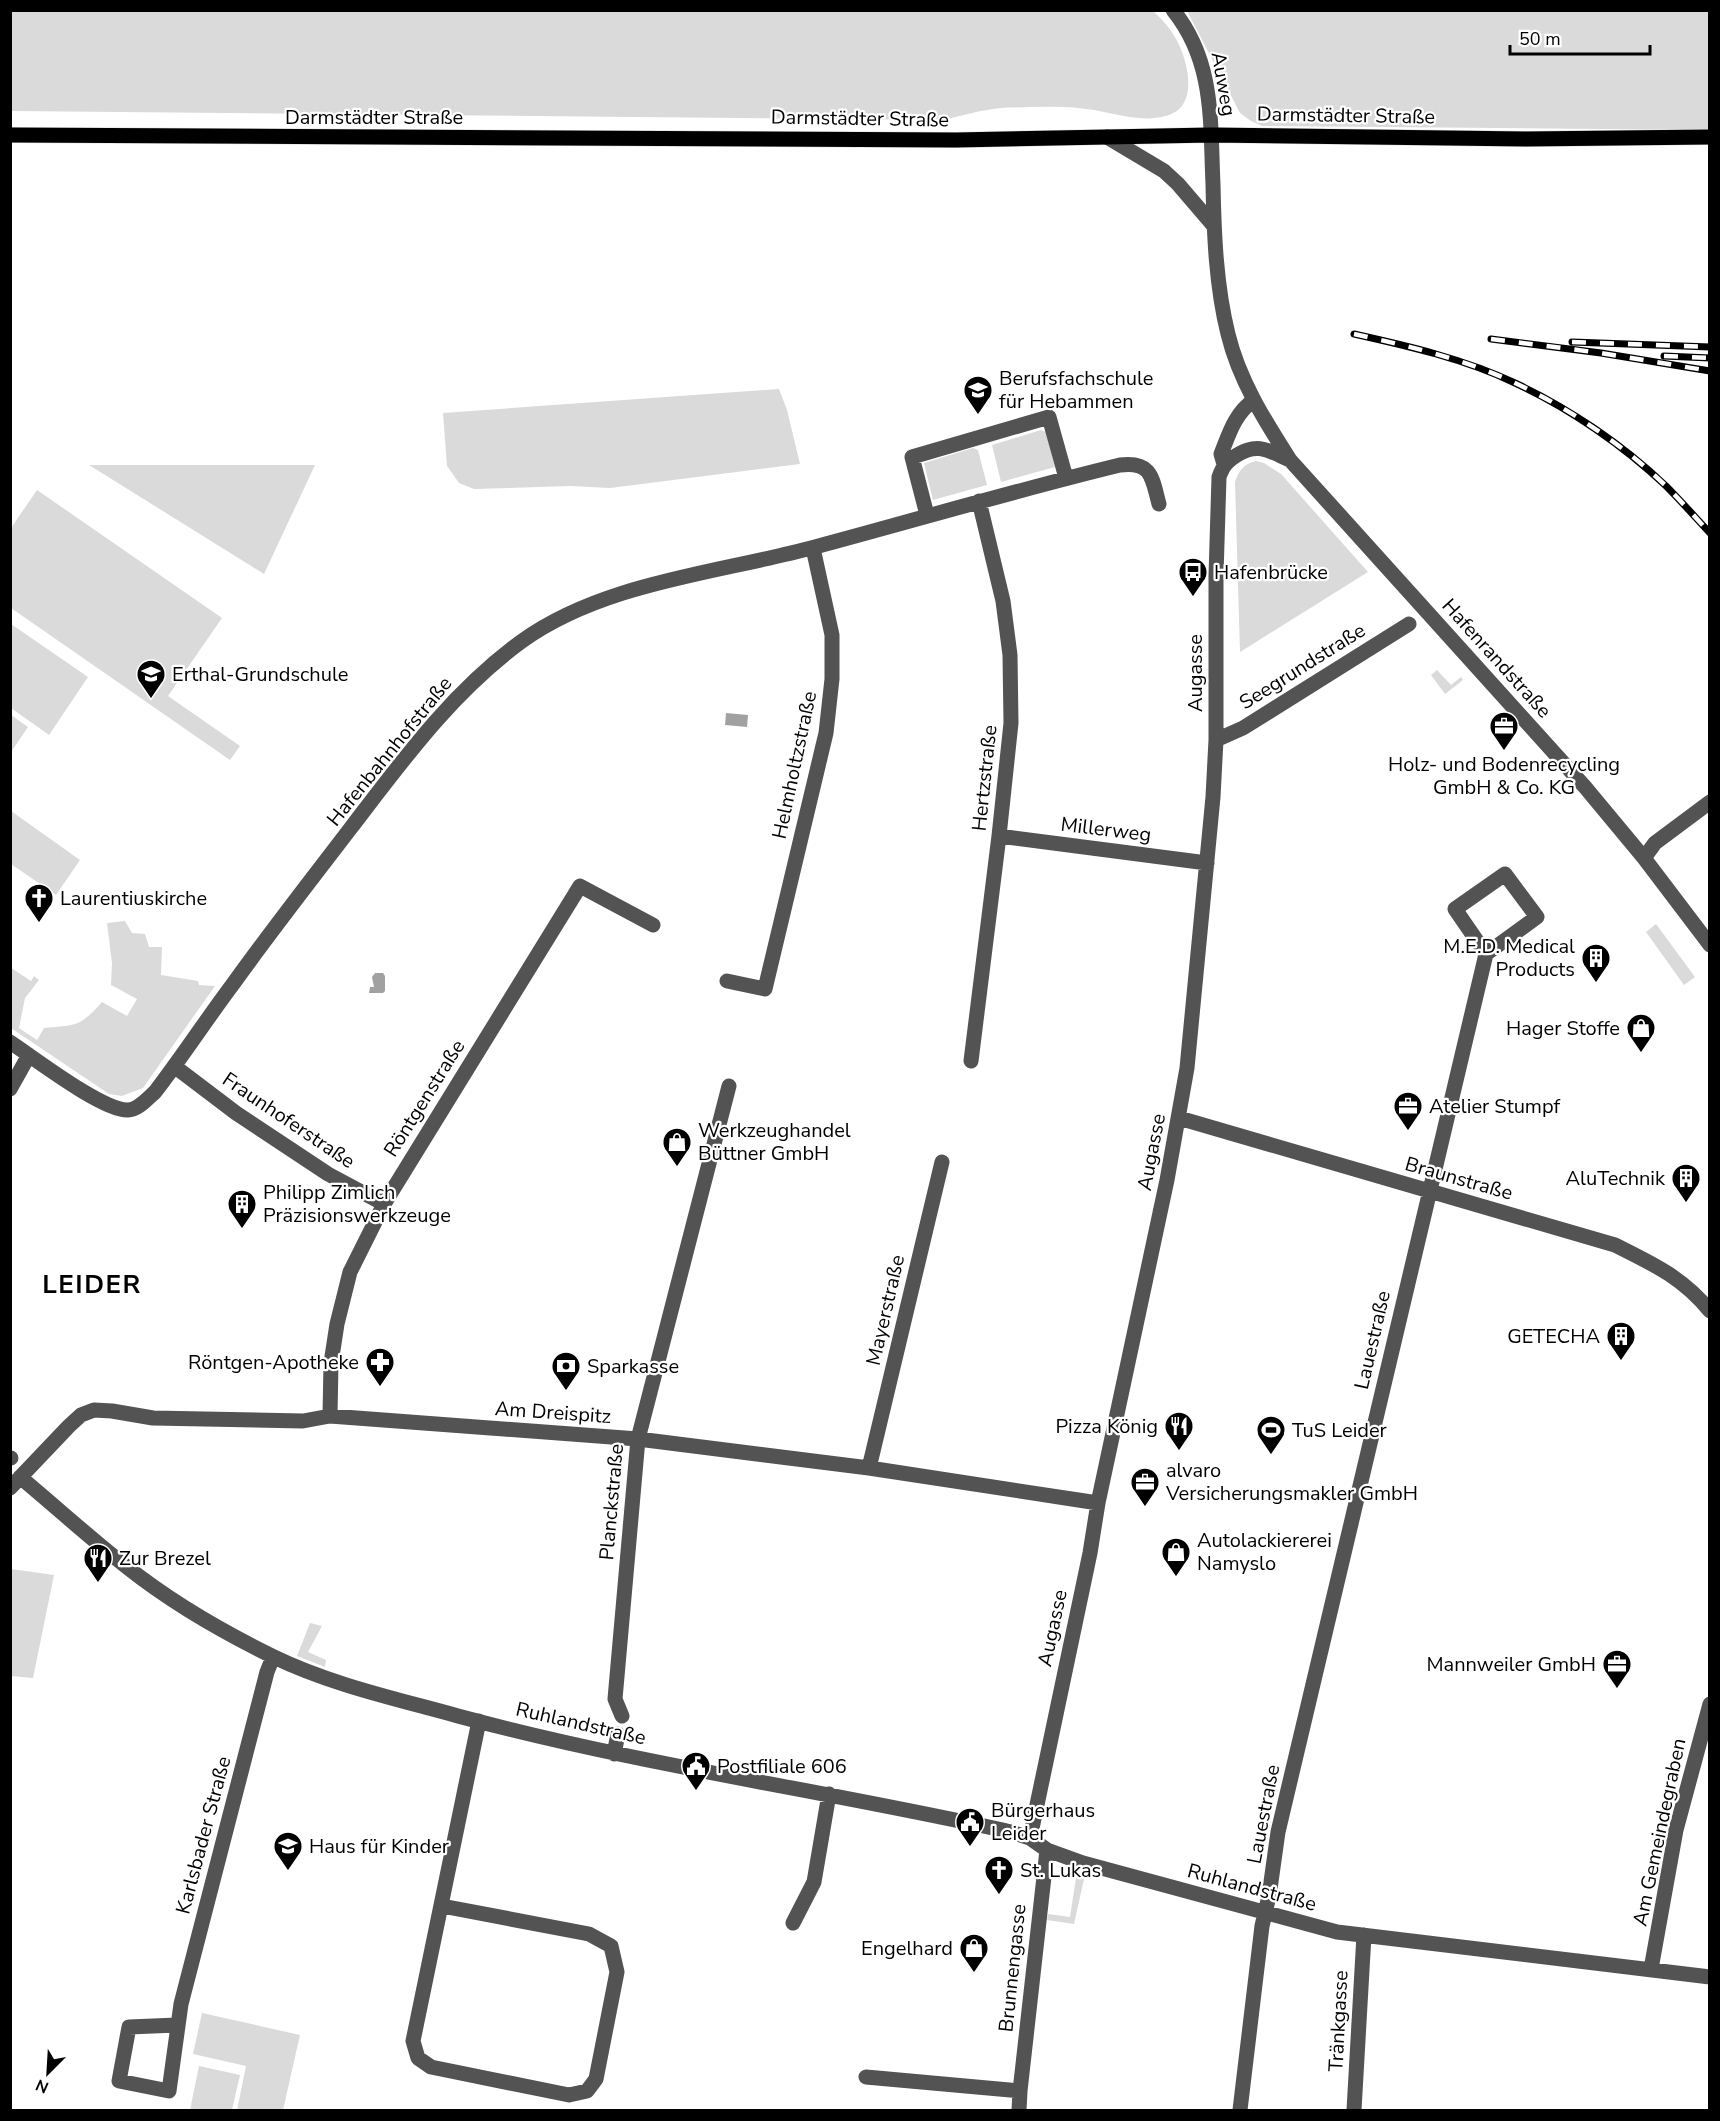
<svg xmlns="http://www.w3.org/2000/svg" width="1720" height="2121" viewBox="0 0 1720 2121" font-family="'Nunito Sans',sans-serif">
  <rect width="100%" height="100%" fill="#fff"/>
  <!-- green -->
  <path fill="#dadada" d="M11,10L1153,11C1161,18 1171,29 1176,39C1188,60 1199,105 1169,115C1140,125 1108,110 1078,108C1054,106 1025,107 1000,108C981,110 961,116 942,120L11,111Z
    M1187,11H1709V130L1262,126L1251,121L1240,113Z
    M779,389L787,410L800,464L610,488L570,486L474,489L459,483L447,466L443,413Z
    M1041,430L1046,432L1055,467L1001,482L992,445Z
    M973,448L978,450L987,485L933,500L924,463Z
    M1256,461L1264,463L1281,474L1368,572L1240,652L1235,482C1239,470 1244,464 1256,461Z
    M89,465H315L264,574Z
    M37,490L222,618L168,696L240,746L230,760L11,608V528Z
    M11,624L88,677L49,735L11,708Z
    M1437,670L1451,685L1461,677L1463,680L1445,694L1431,675Z
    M11,715L28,727L11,752Z
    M11,811L80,860L56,895L11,864Z
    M125,921L132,933L145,934L149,947H162L161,975L198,981L199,985L215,986L143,1088L122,1096L109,1094L11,1028L10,967L31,981L34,976L39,980L25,998L19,1028L37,1040L44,1028C76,1025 80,1027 102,1002L127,1016L137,999L111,985L112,963L107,923Z
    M1656,924L1695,977L1684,985L1646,932Z
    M11,1569L54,1575L33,1678L11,1676Z
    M310,1623L322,1626L308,1652L326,1660L325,1667L297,1656Z
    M1076,1878L1084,1879L1074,1924L1047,1920L1048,1914L1070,1917Z
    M202,2013L300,2035L283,2110H237L246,2066L193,2054Z
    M199,2066L240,2075L232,2110H190Z"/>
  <!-- water -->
  <path fill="#a1a1a1" d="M726,713L748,715L747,727L725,725Z
    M375,973H383L385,976V991L383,993H369L370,987H374L372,977Z"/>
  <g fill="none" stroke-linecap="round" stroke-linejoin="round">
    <!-- major casing -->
    <g stroke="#dbdbdb" stroke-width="16">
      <path id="major" d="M10,135L956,140L1211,135L1526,139L1710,137"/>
    </g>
    <!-- minor -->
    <path stroke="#535353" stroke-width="15" d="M1173,10C1215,62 1210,122 1213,184C1214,234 1216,286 1228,334C1239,380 1265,421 1290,460L1585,787L1644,858L1710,945
      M1107,137L1164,171L1178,184L1214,226
      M1224,464L1221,454C1229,434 1235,413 1254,400
      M927,515L912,457L1049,417L1066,478
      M1216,740L1243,728L1409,624
      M999,836L1207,863
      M1644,858L1655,843L1710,802
      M727,981L765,989L826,733L832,679V635L813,548
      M10,1042C34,1058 103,1111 128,1110C138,1110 147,1099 155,1092C182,1057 206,1020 233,984C271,931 311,880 350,829C403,760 451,693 522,641C604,582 719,573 815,547C916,520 1017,490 1120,465C1152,461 1152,478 1159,504
      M971,1061L999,836L1011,723L1010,655L1003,601L979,501
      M174,1066L236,1113L328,1174L384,1204
      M10,1089L29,1055
      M1179,1118L1615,1245C1653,1264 1682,1277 1710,1311
      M330,1416L331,1363L337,1324L350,1272L384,1204L580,886L653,925
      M10,1458H11
      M869,1468L942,1162
      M20,1477C56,1507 91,1539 127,1567C171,1602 225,1633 274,1657C332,1685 397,1699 458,1716C640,1765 827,1791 1011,1832L1030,1838L1047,1850L1083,1863L1337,1932L1710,1977
      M10,1488L69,1426L81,1415L94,1410L112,1411L153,1418L303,1421L330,1416L638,1439L869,1468L1098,1503
      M622,1716L615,1699L638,1439L729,1086
      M614,1754L618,1734
      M1030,1838L1090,1553L1098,1503L1167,1180L1187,1068L1213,797L1216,740V576L1219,477C1223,466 1226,462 1237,455C1258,442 1269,451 1290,460
      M442,1906L589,1934L611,1946L617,1972L596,2079L587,2091L569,2095L431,2067L418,2058L413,2041L479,1721
      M793,1923L814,1882L829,1794
      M1651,1969L1676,1830L1710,1704
      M177,2025L129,2027L119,2081L169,2091L181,2004L267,1672L273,1657
      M866,2077L1020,2091
      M1019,2110L1020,2091L1047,1850
      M1240,2110L1262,1926L1269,1896L1278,1832L1486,954L1455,909L1505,874L1537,917L1486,954
      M1354,2110L1364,1935"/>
    <!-- major -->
    <use href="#major" stroke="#000" stroke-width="15"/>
    <!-- rail casing -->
    <g stroke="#000" stroke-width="7">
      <path id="rail" d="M1354,334C1408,346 1465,359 1515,383C1569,408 1623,445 1666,486C1681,501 1695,517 1710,533
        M1491,339L1601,353L1710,371
        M1572,342L1710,347
        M1664,356L1710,358"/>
    </g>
    <!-- rail -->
    <use href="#rail" stroke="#fff" stroke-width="4.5" stroke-dasharray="14" stroke-linecap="butt"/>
  </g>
  <!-- icons -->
  <defs>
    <g id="school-pin" transform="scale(1.5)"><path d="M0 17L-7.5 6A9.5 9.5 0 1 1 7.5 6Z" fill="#000" stroke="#fff"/><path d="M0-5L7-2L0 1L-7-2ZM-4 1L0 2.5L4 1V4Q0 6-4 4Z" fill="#fff"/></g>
    <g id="bus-pin" transform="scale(1.5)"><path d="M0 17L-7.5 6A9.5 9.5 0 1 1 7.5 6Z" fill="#000" stroke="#fff"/><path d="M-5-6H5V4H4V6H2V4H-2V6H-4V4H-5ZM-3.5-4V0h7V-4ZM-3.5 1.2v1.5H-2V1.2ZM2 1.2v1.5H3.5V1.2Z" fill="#fff"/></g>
    <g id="office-pin" transform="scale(1.5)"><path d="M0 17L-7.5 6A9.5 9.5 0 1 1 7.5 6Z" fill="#000" stroke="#fff"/><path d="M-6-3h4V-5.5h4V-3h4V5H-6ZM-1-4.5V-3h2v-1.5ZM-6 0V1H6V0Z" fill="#fff"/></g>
    <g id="church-pin" transform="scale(1.5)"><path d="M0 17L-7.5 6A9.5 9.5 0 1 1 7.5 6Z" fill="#000" stroke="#fff"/><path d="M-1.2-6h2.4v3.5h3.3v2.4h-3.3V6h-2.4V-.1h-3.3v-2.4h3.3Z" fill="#fff"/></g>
    <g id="building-pin" transform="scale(1.5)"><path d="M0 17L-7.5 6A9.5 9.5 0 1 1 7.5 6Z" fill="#000" stroke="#fff"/><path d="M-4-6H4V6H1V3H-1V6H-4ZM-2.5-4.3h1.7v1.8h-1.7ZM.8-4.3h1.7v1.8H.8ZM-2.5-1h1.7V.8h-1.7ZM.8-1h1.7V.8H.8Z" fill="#fff"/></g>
    <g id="shop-pin" transform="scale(1.5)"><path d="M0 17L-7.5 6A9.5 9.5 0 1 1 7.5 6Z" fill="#000" stroke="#fff"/><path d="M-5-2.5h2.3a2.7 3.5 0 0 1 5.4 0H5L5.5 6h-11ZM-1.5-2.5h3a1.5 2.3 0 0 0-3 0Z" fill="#fff"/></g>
    <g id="pharmacy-pin" transform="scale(1.5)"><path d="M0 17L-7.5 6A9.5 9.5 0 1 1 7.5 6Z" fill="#000" stroke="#fff"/><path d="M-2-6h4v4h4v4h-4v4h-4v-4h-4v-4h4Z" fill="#fff"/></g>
    <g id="bank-pin" transform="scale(1.5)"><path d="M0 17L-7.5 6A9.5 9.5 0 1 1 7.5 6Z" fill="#000" stroke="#fff"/><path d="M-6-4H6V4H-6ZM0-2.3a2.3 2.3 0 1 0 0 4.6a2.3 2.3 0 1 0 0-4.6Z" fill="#fff"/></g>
    <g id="restaurant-pin" transform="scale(1.5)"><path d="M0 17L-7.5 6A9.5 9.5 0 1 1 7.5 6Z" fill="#000" stroke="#fff"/><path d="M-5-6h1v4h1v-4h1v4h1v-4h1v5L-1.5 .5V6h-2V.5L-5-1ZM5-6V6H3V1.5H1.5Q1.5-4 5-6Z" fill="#fff"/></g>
    <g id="stadium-pin" transform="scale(1.5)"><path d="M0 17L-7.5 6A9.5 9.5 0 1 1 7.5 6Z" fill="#000" stroke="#fff"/><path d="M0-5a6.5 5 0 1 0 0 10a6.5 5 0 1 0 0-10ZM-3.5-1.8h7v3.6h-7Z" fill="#fff"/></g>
    <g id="civic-pin" transform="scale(1.5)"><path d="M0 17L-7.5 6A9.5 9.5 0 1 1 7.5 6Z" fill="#000" stroke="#fff"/><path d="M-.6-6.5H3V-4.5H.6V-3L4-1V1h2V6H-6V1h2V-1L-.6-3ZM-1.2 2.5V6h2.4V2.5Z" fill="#fff"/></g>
  </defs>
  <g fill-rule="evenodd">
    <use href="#school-pin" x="978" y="390"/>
    <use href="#bus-pin" x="1193" y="572"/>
    <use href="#school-pin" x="151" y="674"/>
    <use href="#office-pin" x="1504" y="726"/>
    <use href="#church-pin" x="39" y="898"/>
    <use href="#building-pin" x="1596" y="958"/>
    <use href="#shop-pin" x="1641" y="1028"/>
    <use href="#office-pin" x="1408" y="1106"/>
    <use href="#shop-pin" x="677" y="1142"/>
    <use href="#building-pin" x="1686" y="1178"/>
    <use href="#building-pin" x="242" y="1204"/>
    <use href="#building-pin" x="1621" y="1336"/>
    <use href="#pharmacy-pin" x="380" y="1362"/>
    <use href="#bank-pin" x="566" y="1366"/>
    <use href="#restaurant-pin" x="1179" y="1426"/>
    <use href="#stadium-pin" x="1271" y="1430"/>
    <use href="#office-pin" x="1145" y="1482"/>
    <use href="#shop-pin" x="1176" y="1552"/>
    <use href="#restaurant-pin" x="98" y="1558"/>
    <use href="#office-pin" x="1617" y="1664"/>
    <use href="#civic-pin" x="696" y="1766"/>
    <use href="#civic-pin" x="970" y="1822"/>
    <use href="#school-pin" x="288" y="1846"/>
    <use href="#church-pin" x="999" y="1870"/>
    <use href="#shop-pin" x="974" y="1948"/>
  </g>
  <g text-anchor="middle" stroke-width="4.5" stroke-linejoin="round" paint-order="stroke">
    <!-- street labels -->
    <g font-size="20" fill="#000" stroke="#fff">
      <text transform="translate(1224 84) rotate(80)" y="7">Auweg</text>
      <text transform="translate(1346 115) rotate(1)" y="7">Darmstädter Straße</text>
      <text x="374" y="124">Darmstädter Straße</text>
      <text transform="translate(860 118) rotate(1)" y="7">Darmstädter Straße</text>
      <text transform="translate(1497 658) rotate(48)" y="7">Hafenrandstraße</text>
      <text transform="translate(1302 666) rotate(-32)" y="7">Seegrundstraße</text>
      <text transform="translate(1195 673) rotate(-90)" y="7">Augasse</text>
      <text transform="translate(389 751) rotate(-51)" y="7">Hafenbahnhofstraße</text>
      <text transform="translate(794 765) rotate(-78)" y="7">Helmholtzstraße</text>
      <text transform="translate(984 778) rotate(-84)" y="7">Hertzstraße</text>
      <text transform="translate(1106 829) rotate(7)" y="7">Millerweg</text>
      <text transform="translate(424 1098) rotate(-58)" y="7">Röntgenstraße</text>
      <text transform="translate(289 1120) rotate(34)" y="7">Fraunhoferstraße</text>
      <text transform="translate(1151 1152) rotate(-79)" y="7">Augasse</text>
      <text transform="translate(1459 1178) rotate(16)" y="7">Braunstraße</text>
      <text transform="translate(885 1310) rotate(-77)" y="7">Mayerstraße</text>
      <text transform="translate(1372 1340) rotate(-77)" y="7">Lauestraße</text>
      <text transform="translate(553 1412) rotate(4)" y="7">Am Dreispitz</text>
      <text transform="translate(611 1502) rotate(-85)" y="7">Planckstraße</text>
      <text transform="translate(1052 1628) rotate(-78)" y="7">Augasse</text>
      <text transform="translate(581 1723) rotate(13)" y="7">Ruhlandstraße</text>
      <text transform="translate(1263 1814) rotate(-79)" y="7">Lauestraße</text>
      <text transform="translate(1659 1832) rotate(-78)" y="7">Am Gemeindegraben</text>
      <text transform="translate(203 1835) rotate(-75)" y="7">Karlsbader Straße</text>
      <text transform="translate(1252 1887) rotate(15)" y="7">Ruhlandstraße</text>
      <text transform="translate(1012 1968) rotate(-84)" y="7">Brunnengasse</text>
      <text transform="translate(1338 2021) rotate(-87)" y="7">Tränkgasse</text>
    </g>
    <!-- poi labels -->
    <g font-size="20" fill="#000" stroke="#fff" text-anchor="start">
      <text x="999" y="385">Berufsfachschule<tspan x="999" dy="23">für Hebammen</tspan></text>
      <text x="1214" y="579">Hafenbrücke</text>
      <text x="172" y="681">Erthal-Grundschule</text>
      <text x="1504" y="771" text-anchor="middle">Holz- und Bodenrecycling<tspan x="1504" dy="23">GmbH &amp; Co. KG</tspan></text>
      <text x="60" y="905">Laurentiuskirche</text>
      <text x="1575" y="953" text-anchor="end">M.E.D. Medical<tspan x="1575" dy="23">Products</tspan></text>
      <text x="1620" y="1035" text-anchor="end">Hager Stoffe</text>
      <text x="1429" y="1113">Atelier Stumpf</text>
      <text x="698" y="1137">Werkzeughandel<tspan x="698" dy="23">Büttner GmbH</tspan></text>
      <text x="1665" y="1185" text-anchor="end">AluTechnik</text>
      <text x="263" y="1199">Philipp Zimlich<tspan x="263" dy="23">Präzisionswerkzeuge</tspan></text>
      <text x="1600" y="1343" text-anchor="end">GETECHA</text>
      <text x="359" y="1369" text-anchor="end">Röntgen-Apotheke</text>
      <text x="587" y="1373">Sparkasse</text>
      <text x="1158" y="1433" text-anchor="end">Pizza König</text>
      <text x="1292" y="1437">TuS Leider</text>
      <text x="1166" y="1477">alvaro<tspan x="1166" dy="23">Versicherungsmakler GmbH</tspan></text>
      <text x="1197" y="1547">Autolackiererei<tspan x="1197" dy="23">Namyslo</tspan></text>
      <text x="119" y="1565">Zur Brezel</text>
      <text x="1596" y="1671" text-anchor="end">Mannweiler GmbH</text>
      <text x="717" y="1773">Postfiliale 606</text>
      <text x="991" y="1817">Bürgerhaus<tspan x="991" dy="23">Leider</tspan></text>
      <text x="309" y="1853">Haus für Kinder</text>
      <text x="1020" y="1877">St. Lukas</text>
      <text x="953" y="1955" text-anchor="end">Engelhard</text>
    </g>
    <!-- district labels -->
    <g font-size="26" font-weight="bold" letter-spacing="1.5" fill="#000" stroke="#fff">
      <text x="92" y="1293">LEIDER</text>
    </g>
  </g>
  <!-- border -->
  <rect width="1720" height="2121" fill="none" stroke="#000000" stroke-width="24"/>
  <!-- north arrow -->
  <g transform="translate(48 2073) rotate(204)" stroke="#ffffff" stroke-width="4.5" paint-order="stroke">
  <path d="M0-4.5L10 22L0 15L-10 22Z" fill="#000000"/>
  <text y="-9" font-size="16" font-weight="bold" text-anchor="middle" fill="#000000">N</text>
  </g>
  <!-- scale -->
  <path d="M1510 45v9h140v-9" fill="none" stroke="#000000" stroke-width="3"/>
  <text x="1519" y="45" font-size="18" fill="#000000" stroke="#ffffff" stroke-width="4.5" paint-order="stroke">50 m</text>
</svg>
